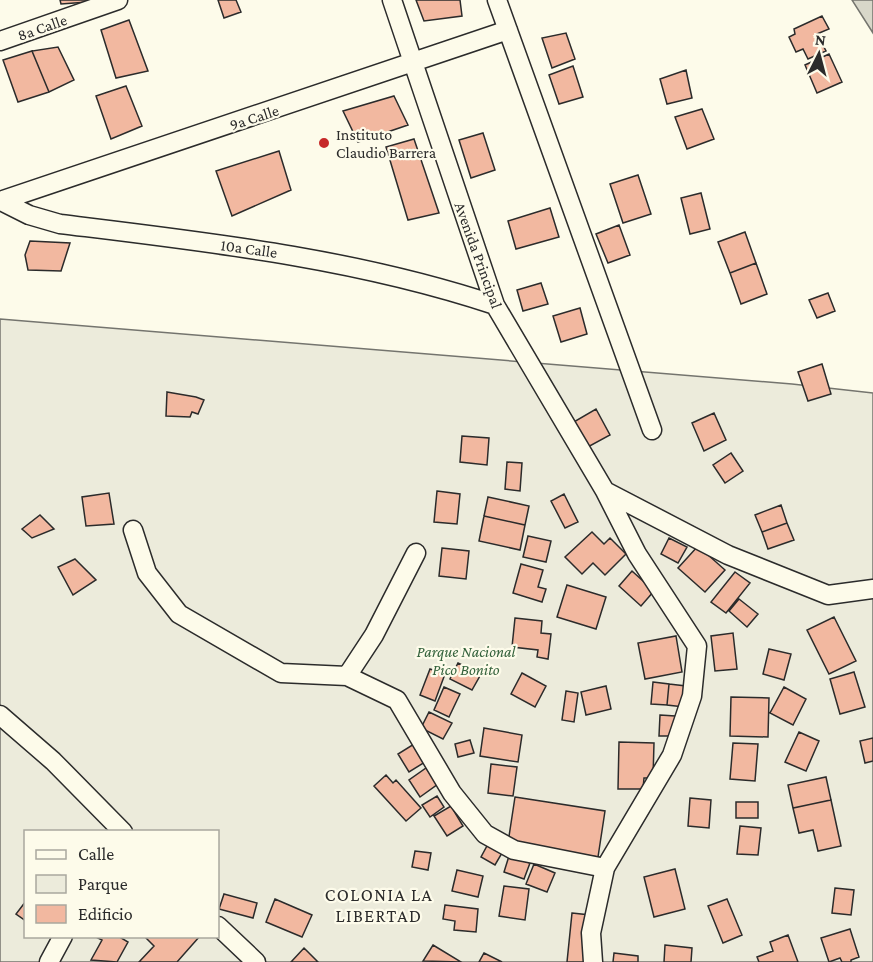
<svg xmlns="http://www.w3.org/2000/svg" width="873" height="962" viewBox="0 0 873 962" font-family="'Crimson Pro',serif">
  <rect width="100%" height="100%" fill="#fdfbea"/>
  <!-- green -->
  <path fill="#ecebdb" stroke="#74746e" stroke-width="1.5" fill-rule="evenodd" d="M0,319L792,384L873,393V962H0ZM26,832H218V936H26Z"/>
  <!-- water -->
  <path fill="#d8d7c9" stroke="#74746e" stroke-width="1.5" d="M852,0H873V33Z"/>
  <!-- building -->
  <path fill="#f2b8a0" stroke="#2b2b2b" stroke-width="1.5" d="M60,0H88V2L61,4Z
    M218,0H236L241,12L224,18Z
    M416,0H460L462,16L424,21Z
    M822,16L829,29L817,34L826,51L808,59L803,49L796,52L789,37L795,34L794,29Z
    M129,20L148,71L116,78L101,30Z
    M566,33L575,59L552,68L542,38Z
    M58,47L74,80L49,92L32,51Z
    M32,51L49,92L18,102L3,60Z
    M829,54L842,82L817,93L805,65Z
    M573,66L583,97L559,104L549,75Z
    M686,70L692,98L667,104L660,79Z
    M126,86L142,126L111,139L96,96Z
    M394,96L408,125L358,142L343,111Z
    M702,109L714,139L687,149L675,117Z
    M483,133L495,170L471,178L459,140Z
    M414,139L439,213L408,220L386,147Z
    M279,151L291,190L232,216L216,171Z
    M638,175L651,214L623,223L610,184Z
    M701,193L710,229L690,234L681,198Z
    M550,208L559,237L516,249L508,221Z
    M619,225L630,255L608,263L596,234Z
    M745,232L756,263L730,273L718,242Z
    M30,241L70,243L61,271L28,270L25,255Z
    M756,263L767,294L741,304L730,273Z
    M541,283L548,304L523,311L517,290Z
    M828,293L835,311L817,318L809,300Z
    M580,308L587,334L561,342L553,316Z
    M822,364L831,394L808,401L798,372Z
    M167,392L196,397L204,400L198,414L192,412L190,417L166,416Z
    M596,409L610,435L586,448L572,423Z
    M714,413L726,440L704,451L692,423Z
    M462,436L489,438L487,465L460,462Z
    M731,453L743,471L725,483L713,465Z
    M507,462L522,463L520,491L505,489Z
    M437,491L460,494L457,524L434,522Z
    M109,493L114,524L86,526L82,497Z
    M564,494L578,522L565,528L551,501Z
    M488,497L529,506L525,525L484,516Z
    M781,505L787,523L762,532L755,515Z
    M40,515L54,529L32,538L22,529Z
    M484,516L525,525L520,550L479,541Z
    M787,523L794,540L768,549L762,532Z
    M592,532L604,544L610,538L626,554L605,575L593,563L582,574L565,557Z
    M528,536L551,541L546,562L523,557Z
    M669,538L687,547L678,563L661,554Z
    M698,546L725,570L705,592L678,568Z
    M442,548L469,551L466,579L439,576Z
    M75,559L96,580L73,595L58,567Z
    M521,564L543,570L538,587L546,589L542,602L513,593Z
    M632,571L654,591L641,606L619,586Z
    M735,572L750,583L726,613L711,602Z
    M567,585L606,597L596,629L557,617Z
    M739,599L758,614L747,627L729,611Z
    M834,617L856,661L829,674L807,630Z
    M515,618L542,621L541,633L551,634L548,659L537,657L538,650L512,647Z
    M733,633L737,669L715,671L711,636Z
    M676,636L682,672L645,679L638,643Z
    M769,649L791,654L784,680L763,674Z
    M458,663L481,674L472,690L450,679Z
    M430,669L445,674L435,701L420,695Z
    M854,672L865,707L840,714L830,679Z
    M522,673L546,686L535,707L511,694Z
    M653,682L669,684L667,705L651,704Z
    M669,684L686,686L684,707L667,705Z
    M606,686L611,709L586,715L581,692Z
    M444,687L460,694L449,717L434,710Z
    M784,687L806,699L793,725L770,713Z
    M566,691L578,693L574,722L562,720Z
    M731,697L769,698L768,737L730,736Z
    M429,712L452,723L443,739L421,728Z
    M660,715L675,716L674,736H659Z
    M484,728L522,735L518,762L480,756Z
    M799,732L819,741L806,771L785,762Z
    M873,738V761L865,763L860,741Z
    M470,740L474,753L458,757L455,744Z
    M619,742L654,743L653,778H644L643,789H618Z
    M733,743L758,744L755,781L730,779Z
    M414,744L425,762L409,772L398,754Z
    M491,764L517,767L513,796L488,793Z
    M426,768L438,784L420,797L409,780Z
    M386,775L393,783L396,780L421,808L406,821L374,786Z
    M826,777L831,800L793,808L788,785Z
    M437,796L444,807L430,817L422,805Z
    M515,797L605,811L598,857L508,843Z
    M690,798L711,800L709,828L688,826Z
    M831,800L841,846L818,851L813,830L799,833L793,808Z
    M736,802H758V818H736Z
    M451,806L463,826L447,836L434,816Z
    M740,826L761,828L758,855L737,854Z
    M488,844L502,853L495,865L481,857Z
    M415,851L431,853L428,870L412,867Z
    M509,856L530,863L524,879L504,872Z
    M534,864L555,873L547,892L526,884Z
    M675,869L685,909L654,917L644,877Z
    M457,870L483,876L478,897L452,891Z
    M504,886L529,889L525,920L499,916Z
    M835,888L854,890L851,915L832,913Z
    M224,894L257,903L253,918L219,909Z
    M275,899L312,915L302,937L266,922Z
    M727,899L742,935L723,943L708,906Z
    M26,901V921L16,914Z
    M445,905L478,909L476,932L454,930L455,921L443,919Z
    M572,913L590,915L585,962H567Z
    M850,929L859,957L851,960V962H842L840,958L829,962L821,938Z
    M788,935L798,962H759L757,957L773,951L770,942Z
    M94,936H118L128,942L117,962L91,960L102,940Z
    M144,936H200L177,962H139L154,946Z
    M433,945L461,962L423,961Z
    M665,945L692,948L691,962H664Z
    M304,948L318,962H291Z
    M484,953L502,962H479Z
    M614,953L638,956V962H613Z"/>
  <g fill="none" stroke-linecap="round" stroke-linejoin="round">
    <!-- street casing -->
    <g stroke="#2b2b2b" stroke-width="21">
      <path id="street" d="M392,0L495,305L605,491L637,554L697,646L692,696L672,755L605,868L591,933L593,962
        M497,0L652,430
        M0,41L118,0
        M0,201L508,30
        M1,201L29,215L60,224C207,242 354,258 495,305
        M605,491L728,555L828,595L873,589
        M133,530L147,573L179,614L281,673L347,676L397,700L452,793L485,834L514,850L605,868
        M347,676L374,635L416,553
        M0,715L53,761L123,832
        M218,926L256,962
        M49,962L63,936"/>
    </g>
    <!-- street -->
    <use href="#street" stroke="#fdfbea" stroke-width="18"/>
  </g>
  <!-- markers -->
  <circle fill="#c62828" stroke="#fdfbea" stroke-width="2" cx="324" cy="143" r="6"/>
  <g text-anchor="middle" stroke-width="4.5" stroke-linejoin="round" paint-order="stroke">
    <!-- street labels -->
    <g font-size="16" fill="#2b2b2b" stroke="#fdfbea">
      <text transform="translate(42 27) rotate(-19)" y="6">8a Calle</text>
      <text transform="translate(254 117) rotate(-18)" y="6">9a Calle</text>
      <text transform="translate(249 248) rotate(8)" y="6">10a Calle</text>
      <text transform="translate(479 255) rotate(70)" y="6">Avenida Principal</text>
    </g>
    <!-- poi labels -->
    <g font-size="16" fill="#2b2b2b" stroke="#fdfbea" text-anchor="start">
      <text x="336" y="140">Instituto<tspan x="336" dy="18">Claudio Barrera</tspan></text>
    </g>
    <!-- park labels -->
    <g font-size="16" font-style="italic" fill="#34623c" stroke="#fdfbea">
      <text x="466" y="657">Parque Nacional<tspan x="466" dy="18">Pico Bonito</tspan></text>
    </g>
    <!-- neighbourhood labels -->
    <g font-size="18" letter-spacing="1.5" fill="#2b2b2b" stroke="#fdfbea">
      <text x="379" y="901">COLONIA LA<tspan x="379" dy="21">LIBERTAD</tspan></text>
    </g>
  </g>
  <!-- legend -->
  <rect x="24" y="830" width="195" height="108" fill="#fdfbea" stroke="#a9a89e" stroke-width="1.5"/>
  <rect x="36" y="850" width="30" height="9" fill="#fdfbea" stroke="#a9a89e" stroke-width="1.5"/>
  <text x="78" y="860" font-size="18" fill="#2b2b2b">Calle</text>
  <rect x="36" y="875" width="30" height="18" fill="#ecebdb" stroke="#a9a89e" stroke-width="1.5"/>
  <text x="78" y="890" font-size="18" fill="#2b2b2b">Parque</text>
  <rect x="36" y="905" width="30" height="18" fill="#f2b8a0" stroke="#a9a89e" stroke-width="1.5"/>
  <text x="78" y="920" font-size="18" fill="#2b2b2b">Edificio</text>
  <!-- north arrow -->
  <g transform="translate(819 54) rotate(6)" stroke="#fdfbea" stroke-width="4.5" paint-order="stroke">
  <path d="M0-4.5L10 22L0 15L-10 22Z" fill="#2b2b2b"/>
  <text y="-9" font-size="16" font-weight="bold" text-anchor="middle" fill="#2b2b2b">N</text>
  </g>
</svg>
